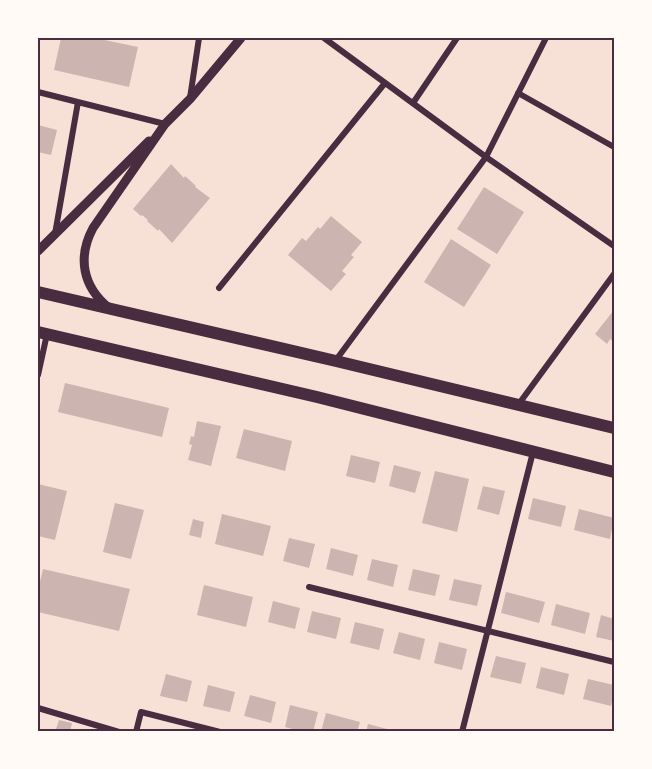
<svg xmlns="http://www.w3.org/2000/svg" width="652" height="769" viewBox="0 0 652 769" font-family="Commissioner,sans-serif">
  <rect width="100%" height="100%" fill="#f7e1d7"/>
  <!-- building -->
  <path fill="#ccb4b1" d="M61,38H95L138,47L129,87L54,70Z
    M38,125L57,130L51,155L38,152Z
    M171,164L184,178L185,176L196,186L195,187L210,198L172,243L159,229L158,231L147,221L148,220L142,215L141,216L133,209Z
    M484,187L524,212L497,254L457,229Z
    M331,216L362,242L351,255L354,257L342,271L346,274L331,291L288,255L302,238L306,241L318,227L320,229Z
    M451,239L491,265L464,307L424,282Z
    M614,310V342L610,339L607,344L595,334Z
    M65,383L169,408L162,437L58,412Z
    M197,421L221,426L211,466L188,460L192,445L189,444L191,436L194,437Z
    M244,429L292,441L285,471L236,458Z
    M351,455L380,462L375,483L346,476Z
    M394,465L421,472L415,493L389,486Z
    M435,471L469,479L457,532L422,523Z
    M38,484L67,491L55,540L38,536Z
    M483,486L505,491L499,515L477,509Z
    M533,498L566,506L561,527L528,519Z
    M115,503L144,510L131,559L103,552Z
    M579,509L614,518L610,539L574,530Z
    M222,514L271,526L263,556L215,544Z
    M193,519L204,522L201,538L189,535Z
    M289,538L315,544L309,568L283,561Z
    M331,548L358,555L353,576L326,569Z
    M372,559L398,565L393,587L367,580Z
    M43,569L130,589L119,631L38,612V590Z
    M413,569L440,575L435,596L408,590Z
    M454,579L482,585L477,606L449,600Z
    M204,585L253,597L246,627L197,615Z
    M506,592L545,602L539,623L501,613Z
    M273,601L300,608L295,629L268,622Z
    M556,604L590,613L585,634L551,625Z
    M312,611L341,618L336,639L307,632Z
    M601,615L614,619V641L596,637Z
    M355,622L384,629L379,650L350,643Z
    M399,632L425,639L420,660L393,653Z
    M439,642L467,649L462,670L434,663Z
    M496,656L526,663L521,684L490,677Z
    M541,667L569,674L564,695L536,688Z
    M166,674L192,681L187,702L160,696Z
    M588,679L614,685V692L611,706L583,699Z
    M208,685L235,692L230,712L203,706Z
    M250,695L276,702L271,723L244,716Z
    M290,705L318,712L313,732H303L285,727Z
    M326,713L360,722L357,732H321Z
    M59,720L72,723L70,732H55Z
    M368,724L395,731V732H366Z"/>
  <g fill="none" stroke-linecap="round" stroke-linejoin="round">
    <!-- minor -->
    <path stroke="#4a2c40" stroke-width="6" d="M324,38L486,157L614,246
      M38,92L165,124
      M518,93L614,147
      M190,98L199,38
      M413,103L457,38
      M55,234L78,102
      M219,288L385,83
      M336,360L486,157L546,38
      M38,375L47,334
      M518,405L614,274
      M309,587L614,662
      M38,708L119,732
      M136,732L141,712L220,732
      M462,732L533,452"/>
    <!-- tertiary -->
    <path stroke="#4a2c40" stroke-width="9" d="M38,251L149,141
      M109,308C83,287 77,258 93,228L165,124L190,99L241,38"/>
    <!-- primary -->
    <path stroke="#4a2c40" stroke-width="12" d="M38,292L336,361L614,428
      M38,332L317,397L614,472"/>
  </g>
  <!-- border -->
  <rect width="652" height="769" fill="none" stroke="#fffaf5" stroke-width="78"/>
  <rect x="39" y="39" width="574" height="691" fill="none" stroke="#4a2c40" stroke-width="2"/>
</svg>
